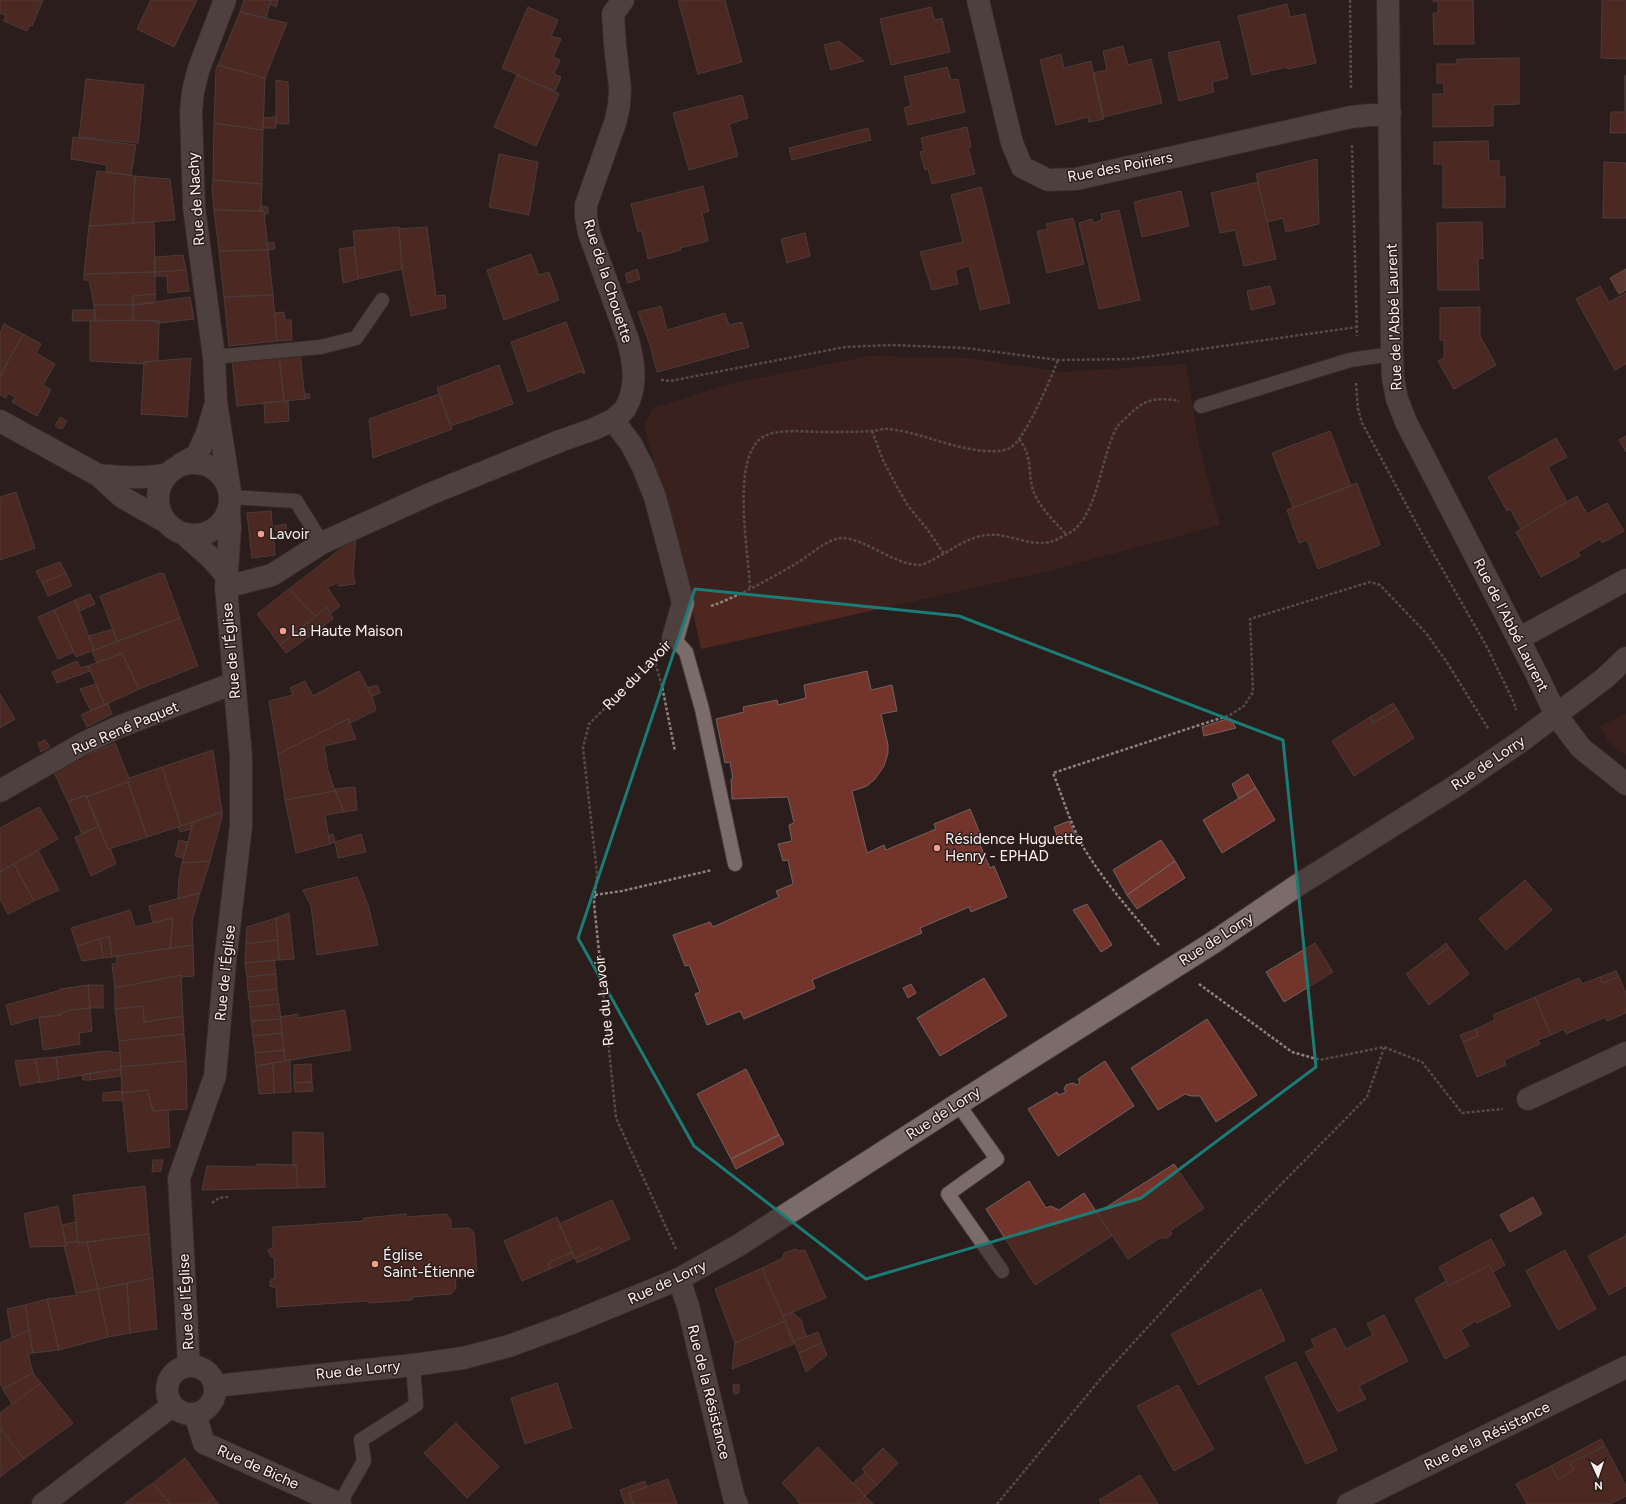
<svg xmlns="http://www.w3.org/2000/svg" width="1626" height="1504" viewBox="0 0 1626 1504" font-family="Figtree,sans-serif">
  <rect width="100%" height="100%" fill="#2a1d1b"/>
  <!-- green -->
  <path fill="#50271f" d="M870,356L966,358L1064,372L1186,364L1199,445L1220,525L1045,572L701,649C685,573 666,500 644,426L653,408L733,383Z
    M1626,714V756L1608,740L1600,726Z"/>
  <!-- water -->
  <path fill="#965549" stroke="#b5847b" d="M1626,269V290L1619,294L1610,278Z
    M1533,1197L1542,1214L1510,1232L1500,1215Z"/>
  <!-- building -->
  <path fill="#73352b" stroke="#71625f" d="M0,0H43L32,26L30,25L27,31L4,21L6,15L0,13Z
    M151,0H197L174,47L137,29Z
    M244,0H271L266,18L240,12Z
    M271,0H278L276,7L270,4Z
    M678,0H725L742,62L698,74Z
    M1433,0H1473L1474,44H1434L1433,13H1438V1L1433,2Z
    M1602,0H1626V59L1601,58Z
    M1287,4L1290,17L1305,14L1316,63L1288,69L1287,67L1252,75L1238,16Z
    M528,7L558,20L551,36L561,39L553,57L560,60L554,74L561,77L555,91L502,68Z
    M931,7L935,20L942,18L950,52L891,65L880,19Z
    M240,12L287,23L265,78L218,65Z
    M839,41L864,61L831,70L824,45Z
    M1219,41L1228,78L1212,82L1214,92L1179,101L1168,53Z
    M1123,46L1128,65L1151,59L1162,103L1103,117L1093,73L1107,70L1103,51Z
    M1061,54L1064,68L1091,61L1104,119L1089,122L1088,117L1056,125L1040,60Z
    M1519,58V104L1493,105V126L1433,127V94H1444V83H1437V64H1457V59Z
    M218,65L265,78L263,130L214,123L216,69Z
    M947,67L951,80L958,79L965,112L908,125L904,108L911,106L904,77Z
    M517,75L559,94L536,146L494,127Z
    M1625,75L1626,133H1610L1611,112H1625Z
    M86,79L144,85L138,143L79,137Z
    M276,80L288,82L289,124L276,123Z
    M742,95L748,118L729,124L738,156L689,170L673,113Z
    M276,117V128H263V118Z
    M214,123L263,130L262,184L213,180Z
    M967,127L971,147H968L975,174L932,184L928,169L925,170L920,152L924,151L921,138Z
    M868,128L871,140L792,160L789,148Z
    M73,137L136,145L131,175L106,172L107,165L71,159Z
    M1488,141L1489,161H1499V177H1505V207L1443,208V164H1434V142Z
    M499,154L538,162L529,215L489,207Z
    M1317,159L1319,224L1286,232L1283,218L1267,222L1256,174Z
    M1604,162L1626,163V218H1603Z
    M97,171L135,176L133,223L89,226Z
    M135,176L170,179L175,220L133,223Z
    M213,180L262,184L261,211L214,210L212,188Z
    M1258,182L1276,259L1244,266L1235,230L1220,233L1211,193Z
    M703,186L709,211L702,213L708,241L680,248L681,250L648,259L642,231L638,232L631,204Z
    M981,187L1010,303L980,310L969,266L955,270L958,284L932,290L920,252L963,242L951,195Z
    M1181,191L1189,226L1142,237L1134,202Z
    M261,206L268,207V214H265L264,211H261Z
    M214,210L264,211L268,250L219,251Z
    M1119,210L1140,300L1099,309L1079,223L1092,219L1093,223L1102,220L1101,214Z
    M1073,218L1084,264L1047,273L1037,231L1048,229L1046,224Z
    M154,222L155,272L84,274L89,226Z
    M1482,222L1483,259L1478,258L1479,290H1438L1437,223Z
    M399,227L402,269L358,279L353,231Z
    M427,227L436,296L445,295L446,308L411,316L402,269L399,229Z
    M805,233L810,256L787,263L781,239Z
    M274,242L275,249L268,250L267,243Z
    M354,247L358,279L343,283L339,249Z
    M268,250L273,295L224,297L219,251Z
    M531,254L539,275L549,272L559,300L504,320L487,270Z
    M183,255L186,270L155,272V257Z
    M637,269L640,279L628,283L625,274Z
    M186,270L189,291L168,293L167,276H155V272Z
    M155,272V294L133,296V305H94L89,280H84V274Z
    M1270,286L1275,304L1251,310L1247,291Z
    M1600,286L1609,302L1626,293V364L1615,370L1576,299Z
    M156,294L154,303L133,305V296Z
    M273,295L277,341L229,346L224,297Z
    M190,297L194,319L159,323V321L133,320V305Z
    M94,305H133V320L95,321Z
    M661,306L667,330L725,313L729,325L742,322L749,347L657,372L650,345L638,312Z
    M1480,307V336L1496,365L1454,389L1438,361L1444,358V340H1440V308Z
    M73,310H95V321H72Z
    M284,312L285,320H291L292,340L277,341L275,313Z
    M90,320L159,321L158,361L144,362V364L90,361Z
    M566,322L585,373L583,374V371L528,392L511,342Z
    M4,324L23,334L0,376V333Z
    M23,334L41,344L36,353L55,364L43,385L51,390L37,416L12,402L15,397L8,393L6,398L0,395V376Z
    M300,353L305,399L284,401L279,355Z
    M279,355L284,401L237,406L232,360Z
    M191,358L187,417L141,414L144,362Z
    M499,365L513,404L451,426L437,388Z
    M305,394H310V398L305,399Z
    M439,394L452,429L373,458L369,419Z
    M288,401L289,421L265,423L264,403Z
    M60,417L67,421L62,429L55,426Z
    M1330,431L1351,486L1293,508L1272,453Z
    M1626,436V452L1619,440Z
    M1556,438L1567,457L1548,467L1567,502L1521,529L1510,509L1507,511L1488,477Z
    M1357,483L1380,545L1318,569L1307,540L1299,543L1287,510Z
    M16,492L35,548L0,560V497Z
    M1577,496L1587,514L1607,503L1624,531L1602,543L1600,539L1578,552L1580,556L1541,577L1516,532Z
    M271,511L275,555L252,558L247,513Z
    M286,524L287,538L277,539L275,526Z
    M356,537L353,572L355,584L339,586L337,583L327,587L340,606L330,614L327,607L315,616L289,589Z
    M60,562L66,573L42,583L36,571Z
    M66,573L72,586L48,596L42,583Z
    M160,573L164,574L180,618L117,641L100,596Z
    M289,589L315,616L280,645L257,614Z
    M90,594L95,604L80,611L75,600Z
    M75,600L94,650L76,657L54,610Z
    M327,607L333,619L286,653L280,645Z
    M54,610L74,652L58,659L38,617Z
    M180,618L198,666L139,689L122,653L97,663L92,651Z
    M113,629L117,641L94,650L89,636Z
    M122,653L139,689L105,705L88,666Z
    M77,661L81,668L88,666L90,671L57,683L52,672Z
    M359,671L372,696L376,710L350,723L348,719L278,754L269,701L293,695L290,688L305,681L313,696Z
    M867,671L871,690L892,685L897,711L881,714L888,745V753L884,766L875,779L867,786L852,791L867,853L884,845L886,850L936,829L934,824L970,809L982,838L978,840L990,868L994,866L1007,897L971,912L969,907L920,928L922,933L812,980L815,988L744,1019L740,1011L707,1025L695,994L700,992L689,965L685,966L673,935L710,922L713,927L779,897L776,891L793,884L788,860L783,861L778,844L792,841L789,825L794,823L788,797L732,799L731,779H733L730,762L725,763L716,719L744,712L743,707L777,700L778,705L806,698L804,685Z
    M96,684L105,705L91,711L80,689Z
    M377,685L380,693L372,696L367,688Z
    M0,694L15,719L0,728Z
    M108,703L112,714L87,727L81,715Z
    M1393,703L1397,709L1373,723L1370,717Z
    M1397,709L1414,738L1354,776L1332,741L1370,717L1373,723Z
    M1230,718L1236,728L1204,736L1202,727Z
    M348,719L356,739L324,746L328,770L335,791L285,800L278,754Z
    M45,740L50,747L41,752L38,743Z
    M115,743L130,781L86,797V795L68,802L53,770L69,762Z
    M213,750L222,812L181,826L162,767Z
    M162,767L181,826L147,837L128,782L130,781L129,778Z
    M1248,774L1256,788L1239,799L1232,784Z
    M128,782L147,837L108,849L86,797Z
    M355,787L357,810L344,812L335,789Z
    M1256,788L1275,820L1222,853L1203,820Z
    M335,791L344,812L325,815L330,844L296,853L285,800Z
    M86,795L99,826L82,834L68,802Z
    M39,807L58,839L0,872V828Z
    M222,812V817L210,861L182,863L193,822Z
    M1069,821L1076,838L1060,844L1054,827Z
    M193,822L191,829L180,832L178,827Z
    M99,826L108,849L110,848L116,864L91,876L75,837Z
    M333,834L335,842L330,844L329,835Z
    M361,834L366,852L338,858L335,842Z
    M179,840L188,842L183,858L175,856Z
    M1161,840L1175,861L1127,895L1113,870Z
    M38,850L59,890L34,901L14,864Z
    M210,861L200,893L178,898L179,878L182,863Z
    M1175,861L1185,878L1137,909L1127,895Z
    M14,864L34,901L8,914L0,899V872Z
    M357,877L368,905L378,945L317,955L311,906L303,890Z
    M1525,880L1552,910L1506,950L1479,919Z
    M200,893L192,921L193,945L170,948L173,918L153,923L149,906Z
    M1087,904L1112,945L1101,952L1073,910Z
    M130,910L135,927L173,918L170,948L112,957L109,936L77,946L71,928Z
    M289,913L294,959L279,960L276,918Z
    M276,918L278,940L246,944L247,927Z
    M109,936L112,957L103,958L100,939Z
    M100,939L103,958L82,961L77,946Z
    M278,940L279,960L245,963L246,944Z
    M1315,943L1333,972L1284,1002L1266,972Z
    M1446,943L1449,947L1434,958L1431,955Z
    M193,945L194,976L182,977L181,975L115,988L112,964L117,963V956Z
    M1449,947L1469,974L1429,1005L1406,974L1431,955L1434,958Z
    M274,960L276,974L247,977L245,963Z
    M1616,971L1619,977L1602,983L1600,977Z
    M276,974L277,989L248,992L247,977Z
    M181,975L183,1016L144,1022L143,1006L115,1009V988Z
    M1600,977L1602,983L1619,977L1626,994V1013L1607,1021L1605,1017L1566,1034L1564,1029L1551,1035L1535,997L1579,978L1582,984Z
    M984,978L1007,1016L940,1056L917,1018Z
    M911,984L916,993L908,998L903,988Z
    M88,985H103V1008H90Z
    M88,985L90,1008L71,1010L61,1013V1015L39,1017L11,1025L6,1005L61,990L60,989Z
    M277,989L279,1004L250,1007L248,992Z
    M1535,997L1551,1035L1538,1040L1540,1044L1504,1060L1506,1065L1477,1077L1463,1042L1478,1036L1476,1029L1495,1020L1493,1015Z
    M279,1004L281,1019L251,1021L250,1007Z
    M143,1006L144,1022L183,1016L184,1034L119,1041L115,1009Z
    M90,1008L92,1031L79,1033L80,1044L43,1050L39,1018L61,1015V1013L71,1010Z
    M345,1010L351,1050L285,1061L280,1017L298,1014V1018Z
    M281,1019L282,1033L253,1036L251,1021Z
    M1207,1019L1257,1095L1216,1122L1200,1096H1191L1185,1094L1158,1110L1131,1068Z
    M1476,1029L1478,1036L1463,1042L1460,1035Z
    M282,1033L284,1050L255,1053L253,1036Z
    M184,1034L186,1061L121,1067L119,1041Z
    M284,1050L285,1061L256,1066L255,1053Z
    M106,1051L120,1053L121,1069L59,1079L56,1057Z
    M56,1057L59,1079L40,1083L35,1059Z
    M35,1059L40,1082L20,1086L15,1061Z
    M290,1060L291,1092L274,1093L273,1063Z
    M186,1061L187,1109L153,1111L147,1090L122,1093L121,1067Z
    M1105,1061L1134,1106L1058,1156L1028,1109L1057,1092L1059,1095L1066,1092L1064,1089L1066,1085L1073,1083L1077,1085L1080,1083L1078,1079Z
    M273,1063L274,1093L259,1094L256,1066Z
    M311,1064L312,1082L294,1083V1065Z
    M121,1069V1076L90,1080V1073Z
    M746,1069L779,1135L731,1159L697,1094Z
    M90,1073V1080H83L82,1075Z
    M312,1082L313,1091L295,1092L294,1083Z
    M147,1090L153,1111L168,1110L170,1147L128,1152L122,1093Z
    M122,1091L123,1100L103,1101V1093Z
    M293,1132L323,1133L325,1187L298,1188L296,1165H293Z
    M779,1135L784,1144L736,1169L731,1159Z
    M153,1160H163L161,1171L152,1172Z
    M257,1164L296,1165L298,1188L202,1190L207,1166L255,1167Z
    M1174,1164L1204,1208L1170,1231L1172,1234L1167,1238H1160L1128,1259L1097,1213Z
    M1029,1181L1046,1208L1051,1206L1059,1210L1084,1193L1112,1236L1035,1285L986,1209Z
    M145,1186L149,1234L78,1243L73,1195Z
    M612,1200L630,1239L602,1252L600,1247L575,1258L559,1224Z
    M58,1206L66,1246L30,1247L24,1214Z
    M406,1214V1217L446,1214L451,1220V1229L469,1228L474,1233L477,1271L471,1277L455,1279L456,1288L451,1294L412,1297V1300L369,1303L368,1301L277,1307L276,1288L270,1286V1281L272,1279H275L274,1257H271L268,1250L273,1247V1227L363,1221L364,1218Z
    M557,1217L572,1252L548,1263L550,1269L522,1281L504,1241Z
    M76,1222L78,1241L66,1243L62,1225Z
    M1626,1233V1286L1609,1295L1588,1256L1625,1236Z
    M149,1234L153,1278L98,1289L87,1242Z
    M1491,1239L1505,1265L1493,1272L1489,1265L1449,1286L1439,1267Z
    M78,1241V1243L87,1242L98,1289L76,1293L64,1246H66V1243Z
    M600,1247L602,1252L577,1263L575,1258Z
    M795,1249L800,1251L805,1250L826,1298L783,1316L762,1268L783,1258L784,1253Z
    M1565,1250L1596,1309L1558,1330L1526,1271Z
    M572,1252L575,1258L550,1269L548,1263Z
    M1489,1265L1511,1306L1477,1323L1476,1321L1461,1330L1469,1346L1445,1359L1415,1299L1446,1281L1449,1286Z
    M762,1268L785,1321L735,1343L715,1289Z
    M153,1278L157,1329L130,1333L127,1283Z
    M127,1283L130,1333L108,1337L98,1289Z
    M98,1289L108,1337L59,1350L47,1299L77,1295L76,1293Z
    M1261,1289L1285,1340L1198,1385L1171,1334Z
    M47,1299L59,1350L33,1353L25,1305Z
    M25,1305L29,1330L12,1338L7,1309Z
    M793,1313L801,1320L806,1336L794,1341L783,1316Z
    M1384,1315L1408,1361L1359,1386L1366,1399L1338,1412L1305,1352L1315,1347L1311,1340L1335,1328L1346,1349L1373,1335L1367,1324Z
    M785,1321L794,1344L732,1369L735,1343Z
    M29,1330L33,1353L28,1354L33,1373L3,1389L0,1384V1343Z
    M818,1332L822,1343L799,1353L794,1341Z
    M822,1343L827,1355L806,1372L799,1353Z
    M1296,1362L1337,1450L1306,1464L1265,1377Z
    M33,1373L41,1383L12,1404L3,1389Z
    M41,1383L73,1423L24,1459L0,1428V1413Z
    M557,1383L572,1428L525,1444L511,1398Z
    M739,1384V1393L734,1394L733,1385Z
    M1178,1385L1214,1449L1174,1471L1137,1406Z
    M456,1423L499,1467L467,1498L424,1453Z
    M0,1428L24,1459L0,1477Z
    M1601,1439L1605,1446L1570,1463L1574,1470L1558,1479L1551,1466Z
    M1605,1446L1626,1486V1496L1610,1504H1527L1516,1484L1551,1466L1558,1479L1574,1470L1570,1463Z
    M818,1447L865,1496L857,1504H800L797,1501L798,1500L782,1483Z
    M883,1448L898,1463L877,1485L862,1469Z
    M185,1458L214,1498L206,1504H170L153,1483Z
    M865,1473L877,1485L865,1496L853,1483Z
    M1140,1475L1158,1504H1101L1099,1500Z
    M668,1479L677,1504H633L629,1493Z
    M645,1481L647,1487L629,1493L633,1504H625L620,1490Z
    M153,1483L170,1504H124L144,1489Z
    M865,1496L873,1504H857Z
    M214,1498L219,1504H206Z"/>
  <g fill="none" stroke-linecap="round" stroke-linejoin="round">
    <!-- lane casing -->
    <g stroke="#453b3a" stroke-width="16">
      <path id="lane" d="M214,357L321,347L356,338L382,300
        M1201,406L1350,360L1392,354
        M230,497L296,501L322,543
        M673,638L686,652L702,709L735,864
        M958,1104L997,1159L948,1194L1002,1271
        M340,1503L364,1461L361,1440L416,1405L413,1365"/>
    </g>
    <!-- street casing -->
    <g stroke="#453b3a" stroke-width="24">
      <path id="street" d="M225,0L199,68L193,91L191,113L194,207L214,357L216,402L230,491
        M978,0L1012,143L1022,167L1048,180L1076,179L1351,117L1390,113
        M1388,0L1392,354L1393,378L1397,399L1406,422L1537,675L1556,715L1581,748L1626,784
        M613,420C617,416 622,413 625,409C638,387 634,363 628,340L589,233L586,217V205L616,120L619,105L620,88L615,45L613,14L623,0
        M0,421L98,475L122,497L166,522
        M158 499a36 36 0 1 1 72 0a36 36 0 1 1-72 0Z
        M181,464L197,455L207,433L214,409
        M98,475C122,477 144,479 168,474
        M184,534L211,558L226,575
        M226,587L272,575L322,543L430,494L560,441L594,429L613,420L631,444L643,467L655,497L683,603L673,638
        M1518,639L1626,580
        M0,791L84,743L116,728L234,683
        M1528,1099L1626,1053
        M679,1279L688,1306L734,1498L737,1504
        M189,1366L179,1178L215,1076L225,963L241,826V757L226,587L230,528L229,507
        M195,1414L204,1443L340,1504
        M1348,1504L1626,1367"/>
    </g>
    <!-- secondary casing -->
    <g stroke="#453b3a" stroke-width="24">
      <path id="secondary" d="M167 1390a24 24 0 1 1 48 0a24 24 0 1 1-48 0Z
        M215,1386L413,1365L463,1358L509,1346L569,1324L679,1279L739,1245L958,1104L1214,942L1295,887L1457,785L1524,739L1605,678L1626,658
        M43,1504L172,1406"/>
    </g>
    <!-- path -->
    <path stroke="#8d8280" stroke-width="2.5" stroke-dasharray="3 2" stroke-linecap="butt" d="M1350,0L1351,90
      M1352,145L1357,336
      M661,380L670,381L845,347L892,345L966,348L1058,360L1131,359L1357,327
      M1356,383L1358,409L1362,423L1420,530L1487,647L1514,703L1516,710
      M872,431L883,460L896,485L908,506L928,530L944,554
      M1019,439C1035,460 1026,476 1035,495C1042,510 1055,522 1066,534
      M750,588C749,556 730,456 763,437C778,428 806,432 823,432C840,432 856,432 872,431C877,431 883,428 887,429C902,430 918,435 932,439C950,445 992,457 1010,448C1025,440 1051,378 1058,360
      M711,606C740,596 771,578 797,563C809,556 828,538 842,538C867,539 892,564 919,565C922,565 926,563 930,561C948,553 966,537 987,535C1011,532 1033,551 1058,539C1063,536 1070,533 1074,530C1099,508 1101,456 1117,427C1120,423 1126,418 1130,414C1145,399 1157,397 1179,401
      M654,659L589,724L583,748L597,873L594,903L616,1118L676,1249
      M654,659L662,686L675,751
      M595,895L622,891L712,870
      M1159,945C1133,914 1106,884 1085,850C1071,826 1063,798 1053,773L1230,715L1244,706L1253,692L1250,619L1370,582L1380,585L1426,633L1448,664L1489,730
      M1199,984L1292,1052L1320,1060L1384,1047L1422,1062L1462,1113L1503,1109
      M212,1203L219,1198L228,1197
      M997,1504L1103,1376L1244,1222L1367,1097L1384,1048"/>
    <!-- lane -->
    <use href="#lane" stroke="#7b6c69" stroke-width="14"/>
    <!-- street -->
    <use href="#street" stroke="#7b6c69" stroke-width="22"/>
    <!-- secondary -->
    <use href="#secondary" stroke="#7b6c69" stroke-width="22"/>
  </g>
  <!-- marked area -->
  <path d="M0 0H1626V1504H0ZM695,589L959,616L1283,740L1316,1067L1141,1198L866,1279L694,1146L578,938Z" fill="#2a1d1b" fill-opacity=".55" fill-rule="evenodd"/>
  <path fill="none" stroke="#1b7c75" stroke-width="3" stroke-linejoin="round" d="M695,589L959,616L1283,740L1316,1067L1141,1198L866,1279L694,1146L578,938Z"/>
  <!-- markers -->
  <g fill="#f49d8c" stroke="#2a1d1b" stroke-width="1.5">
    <circle cx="261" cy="534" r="4"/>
    <circle cx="283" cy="631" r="4"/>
    <circle cx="937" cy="848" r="4"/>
    <circle cx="375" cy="1264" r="4"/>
  </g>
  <g text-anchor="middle" stroke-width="3" stroke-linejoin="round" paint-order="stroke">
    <!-- street labels -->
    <g font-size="15" fill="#fcf3f1" stroke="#2a1d1b">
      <text transform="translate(1120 167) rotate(-11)" y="5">Rue des Poiriers</text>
      <text transform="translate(196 199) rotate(-94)" y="5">Rue de Nachy</text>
      <text transform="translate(608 281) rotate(72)" y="5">Rue de la Chouette</text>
      <text transform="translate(1394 317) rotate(-92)" y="5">Rue de l'Abbé Laurent</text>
      <text transform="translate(1511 625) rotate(63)" y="5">Rue de l'Abbé Laurent</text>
      <text transform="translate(231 651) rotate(-95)" y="5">Rue de l'Église</text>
      <text transform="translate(637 675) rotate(-46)" y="5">Rue du Lavoir</text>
      <text transform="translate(125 728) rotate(-23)" y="5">Rue René Paquet</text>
      <text transform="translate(1488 763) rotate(-34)" y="5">Rue de Lorry</text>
      <text transform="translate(1216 939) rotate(-33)" y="5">Rue de Lorry</text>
      <text transform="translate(225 973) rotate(-84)" y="5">Rue de l'Église</text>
      <text transform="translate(604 1001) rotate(-96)" y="5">Rue du Lavoir</text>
      <text transform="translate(943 1113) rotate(-33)" y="5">Rue de Lorry</text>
      <text transform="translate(667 1282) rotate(-25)" y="5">Rue de Lorry</text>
      <text transform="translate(186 1302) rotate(-93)" y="5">Rue de l'Église</text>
      <text transform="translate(358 1370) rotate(-6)" y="5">Rue de Lorry</text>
      <text transform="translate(709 1392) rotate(76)" y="5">Rue de la Résistance</text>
      <text transform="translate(1487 1436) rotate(-26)" y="5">Rue de la Résistance</text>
      <text transform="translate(258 1467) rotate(24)" y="5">Rue de Biche</text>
    </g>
    <!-- poi labels -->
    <g font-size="15" fill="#fcf3f1" stroke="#2a1d1b" text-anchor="start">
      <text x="269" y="539">Lavoir</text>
      <text x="291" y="636">La Haute Maison</text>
      <text x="945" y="844">Résidence Huguette<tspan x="945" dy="17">Henry - EPHAD</tspan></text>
      <text x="383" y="1260">Église<tspan x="383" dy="17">Saint-Étienne</tspan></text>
    </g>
  </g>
  <!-- north arrow -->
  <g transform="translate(1598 1476) rotate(177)" stroke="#2a1d1b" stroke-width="3" paint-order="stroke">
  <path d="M0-3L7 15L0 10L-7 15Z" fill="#fcf3f1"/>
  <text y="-6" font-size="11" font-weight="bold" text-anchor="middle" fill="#fcf3f1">N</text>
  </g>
</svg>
